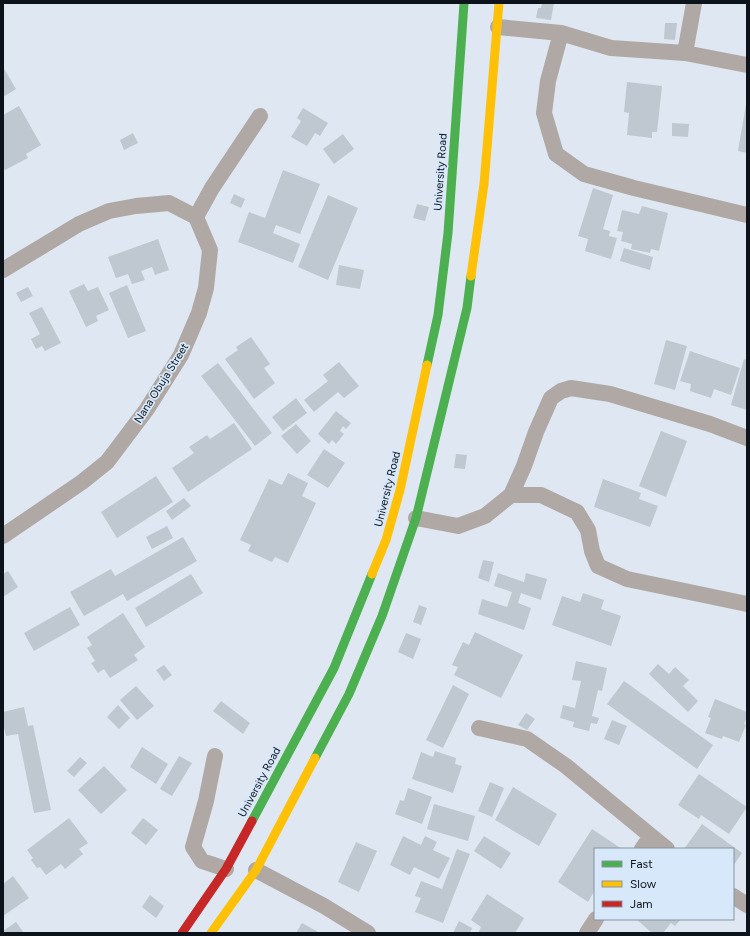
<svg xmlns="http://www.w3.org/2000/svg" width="750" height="936" viewBox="0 0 750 936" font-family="Figtree,sans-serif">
  <rect width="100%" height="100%" fill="#dfe8f2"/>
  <!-- building -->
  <path fill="#bfc7d0" d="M542,3H554L551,20L536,18L538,8H541Z
    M665,23H677L675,40L664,39Z
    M3,67L16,89L3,97Z
    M627,82L662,86L657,132H652V138L627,135L629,113L624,112Z
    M746,104H747V153L738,151Z
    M19,106L41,145L26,154L28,158L5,170L3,167V115Z
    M303,108L328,123L320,136L315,133L307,146L291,137L301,121L297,118Z
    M672,123L689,124L688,137L672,136Z
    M133,133L138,143L124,150L120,140Z
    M343,134L354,149L334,164L323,149Z
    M283,170L320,184L300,234L276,225L273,233L300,244L293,263L238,242L249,212L265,218Z
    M593,188L613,195L603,229L610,231L609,236L617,238L611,259L585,251L588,239L578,236Z
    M234,194L245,199L241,208L230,203Z
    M328,195L358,208L328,280L298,267Z
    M417,204L429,207L425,221L413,218Z
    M642,206L668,213L659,251L651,249L650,253L631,249L632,244L621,241L623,232L617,231L622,210L639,214Z
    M158,239L169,270L155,275L152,267L141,271L145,280L132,284L128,274L116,278L108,257Z
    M624,248L653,257L650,270L620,261Z
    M339,265L364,270L360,289L336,285Z
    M84,284L88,291L98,287L109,310L96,316L98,321L86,327L69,291Z
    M127,285L146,331L128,338L109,293Z
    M28,287L33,296L21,302L16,293Z
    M42,307L61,343L45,351L42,346L36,349L31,339L40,334L29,313Z
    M251,337L270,364L264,368L275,383L254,399L225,359L238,350L236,347Z
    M666,340L687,346L675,390L654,384Z
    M690,351L740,368L731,395L714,389L711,398L690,391L691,384L680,381Z
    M744,359L747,360V410L731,405Z
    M339,362L359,386L344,398L338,392L314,412L304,400L328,381L323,375Z
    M218,363L272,433L255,446L201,376Z
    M296,398L307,413L283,431L272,417Z
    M336,411L351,423L346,429L343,426L340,431L344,434L336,444L332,440L329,444L318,434Z
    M234,423L252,449L188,492L172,468L194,453L189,447L207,435L210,439Z
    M296,424L311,441L297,454L281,436Z
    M661,431L687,441L666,497L639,486Z
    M324,449L345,463L328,488L307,475Z
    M456,454L467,455L465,469L454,468Z
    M288,473L308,483L302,496L316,503L288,563L275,557L272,562L248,551L251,545L240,540L269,479L282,485Z
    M156,476L173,502L117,538L101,512Z
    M603,479L641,493L639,499L658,506L650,527L594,507Z
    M184,498L191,506L172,520L166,511Z
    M167,526L173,538L152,549L146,537Z
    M183,537L197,561L127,601L123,594L84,616L70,592L111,569L115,576Z
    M483,560L494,562L489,582L478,578Z
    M8,571L18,587L3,597V574Z
    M498,573L524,582L526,573L547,579L541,600L521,593L518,603L531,608L524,630L478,614L482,599L507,607L512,592L494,586Z
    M191,574L203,593L146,627L135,608Z
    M583,593L604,600L601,609L621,616L611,646L552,625L562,596L580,602Z
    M419,605L427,608L421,625L413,622Z
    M70,607L80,625L34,651L24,633Z
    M123,613L145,647L134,655L138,660L110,678L104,669L98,673L91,663L95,661L87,648L92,645L87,637Z
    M475,632L523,655L501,698L454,675L458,667L452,665L463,642L469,645Z
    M406,633L421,639L413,659L398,652Z
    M576,661L607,668L602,691L598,690L592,716L599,718L597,724L591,723L589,731L573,727L574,722L560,718L563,705L575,708L581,681L572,680Z
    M658,664L669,674L675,667L689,680L683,686L698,701L688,712L649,674Z
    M164,665L172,675L164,681L156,670Z
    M624,681L713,745L697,769L607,704Z
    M453,685L469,694L443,748L426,740Z
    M136,686L154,706L137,720L120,700Z
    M715,699L747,712V717L744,724L746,725L739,742L723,736L722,739L705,733L711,718L708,717Z
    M221,701L250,723L243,734L213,711Z
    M118,705L130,718L119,729L107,717Z
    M24,707L28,726L33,725L51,810L34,813L18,734L6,736L3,723V712Z
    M526,713L535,719L527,730L518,725Z
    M612,720L627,726L619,745L604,739Z
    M142,747L168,764L156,784L130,767Z
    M435,751L456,758L455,764L462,766L453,793L412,779L421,752L433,757Z
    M179,756L192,763L172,796L160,789Z
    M80,757L87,763L74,777L67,771Z
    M104,766L127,790L101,814L78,790Z
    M699,774L747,807L729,834L701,815L699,819L678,805Z
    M490,782L504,788L492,817L478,811Z
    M513,787L557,814L539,846L495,820Z
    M408,788L432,797L422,824L395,814L400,800L404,801Z
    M434,804L475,816L468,841L427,829Z
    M69,818L88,843L79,849L83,854L65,869L61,864L46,875L40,867L37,868L31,860L33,858L27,850Z
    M143,818L158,830L146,845L131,833Z
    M702,824L742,853L733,866V849H684Z
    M592,829L622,849H595V890L588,902L558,882Z
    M403,836L421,845L425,836L437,842L433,850L450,858L439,879L414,867L410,875L390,865Z
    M484,836L511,853L501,869L474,851Z
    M356,842L377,851L359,892L338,882Z
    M457,849L470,854L443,923L415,912L421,898L415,896L421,881L442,889Z
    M13,876L29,898L3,916V884Z
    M487,894L524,918L515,933H478L481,927L471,920Z
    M150,895L164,906L156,918L142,907Z
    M636,919H681L675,926L671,923L663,933H652Z
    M459,921L472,928L470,933H453Z
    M16,922L24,933H3V931Z
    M302,923L320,933H296Z"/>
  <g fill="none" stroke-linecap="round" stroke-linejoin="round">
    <!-- street -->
    <path stroke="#afa8a4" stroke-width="16" d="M498,27L561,33L611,48L685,53L747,65
      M561,33L548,81L544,113L556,154L584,174L634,188L747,215
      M685,53L694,3
      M196,217L212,188L260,116
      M3,270L79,224L109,211L136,206L169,203L196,217L210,250L206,288L199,313L181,355L147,409L107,462L82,482L3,536
      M511,495L524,466L536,432L551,398L561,391L571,388L610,394L710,424L747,438
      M416,518L458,526L485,516L511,495H541L577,512L588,530L592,551L598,566L627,579L747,604
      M479,728L527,739L566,766L651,836
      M215,756L206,801L193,847L202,861L226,869
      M642,849L651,836L667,849
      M256,870L324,906L368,933
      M733,896L747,905
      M587,933L596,919"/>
    <!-- fast -->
    <path stroke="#4caf50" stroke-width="9" d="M427,365L438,315L448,233L464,3
      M315,758L349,694L382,616L416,518L467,308L471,276
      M252,821L334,668L372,574"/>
    <!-- slow -->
    <path stroke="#ffc107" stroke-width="9" d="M471,276L484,184L499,3
      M372,574L386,540L400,490L427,365
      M211,933L256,870L315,758"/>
    <!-- jam -->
    <path stroke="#c62828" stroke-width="9" d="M182,933L226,869L252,821"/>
  </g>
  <g text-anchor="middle" stroke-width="3.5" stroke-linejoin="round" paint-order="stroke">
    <!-- street labels -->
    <g font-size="11" fill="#0c131a" stroke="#d7e8fa">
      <text transform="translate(440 172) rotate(-86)" y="4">University Road</text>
      <text transform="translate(161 383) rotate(-58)" y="4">Nana Obuja Street</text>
      <text transform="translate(387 489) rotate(-76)" y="4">University Road</text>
      <text transform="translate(259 782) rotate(-62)" y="4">University Road</text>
    </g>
  </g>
  <!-- border -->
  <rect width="750" height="936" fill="none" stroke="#0c131a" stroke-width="8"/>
  <!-- legend -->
  <rect x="594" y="848" width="140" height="72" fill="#d7e8fa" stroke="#8693a0"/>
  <rect x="602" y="861" width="20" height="6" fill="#4caf50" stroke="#8693a0"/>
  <text x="630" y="868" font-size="12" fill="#0c131a">Fast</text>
  <rect x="602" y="881" width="20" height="6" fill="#ffc107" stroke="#8693a0"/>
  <text x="630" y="888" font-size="12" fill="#0c131a">Slow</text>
  <rect x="602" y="901" width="20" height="6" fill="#c62828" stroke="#8693a0"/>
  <text x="630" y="908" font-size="12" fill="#0c131a">Jam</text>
</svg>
